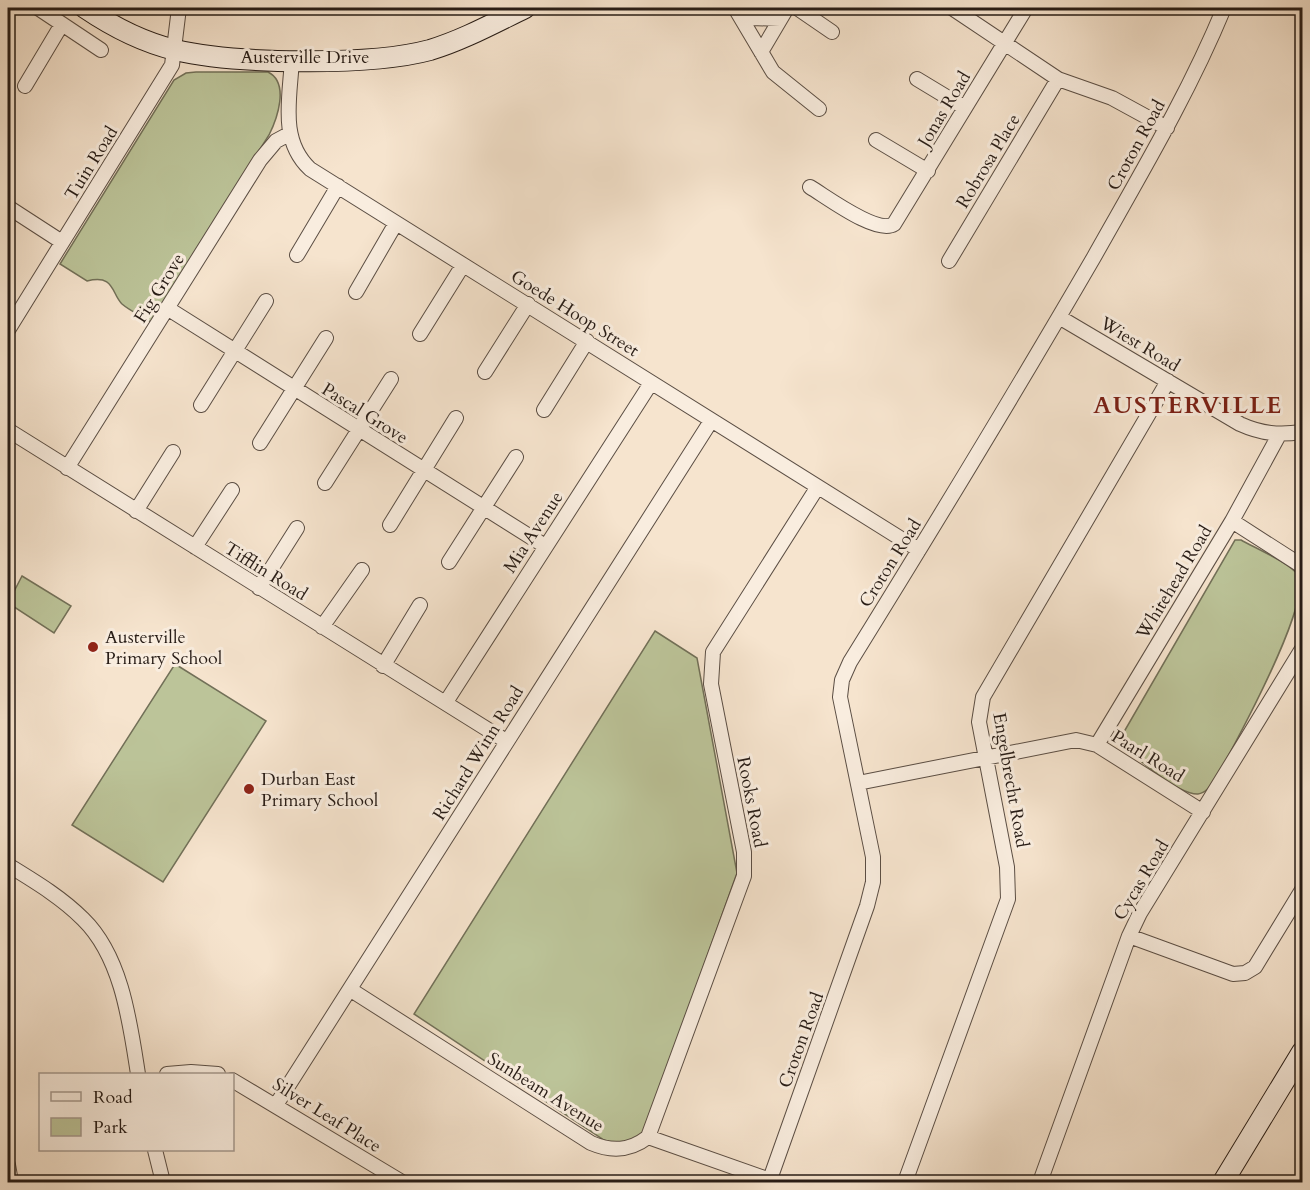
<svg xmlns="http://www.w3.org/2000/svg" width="1310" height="1190" viewBox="0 0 1310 1190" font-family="Cardo,serif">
  <rect width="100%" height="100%" fill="#f6e4ce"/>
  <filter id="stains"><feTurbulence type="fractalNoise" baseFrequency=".00333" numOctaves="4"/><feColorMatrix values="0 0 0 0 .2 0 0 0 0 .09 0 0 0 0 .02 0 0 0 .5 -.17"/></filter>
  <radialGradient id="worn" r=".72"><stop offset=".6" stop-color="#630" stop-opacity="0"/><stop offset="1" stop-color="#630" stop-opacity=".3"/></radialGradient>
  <!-- green -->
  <path fill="#bcc499" stroke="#727058" stroke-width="1.5" d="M196,72H268C290,83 277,119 269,135L151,322C142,316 130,311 122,304C111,293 115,274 87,281L60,264L174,80L186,73Z
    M1235,540H1241C1255,548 1290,563 1299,576C1310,606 1236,742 1218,775C1213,781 1208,793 1198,794C1178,795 1135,757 1121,743V737Z
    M22,576L71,606L54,633L8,603Z
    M655,631L697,658L737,873L645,1130C637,1144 618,1146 604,1140L414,1014Z
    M175,664L266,721L163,882L72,825Z"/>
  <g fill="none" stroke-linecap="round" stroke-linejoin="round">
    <!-- street casing -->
    <g stroke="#5b4e44" stroke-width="16">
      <path id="street" d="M38,8L101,50
        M735,8L773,72L819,109
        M797,8L832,32
        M952,8L1058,79L1112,98L1167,128
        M738,12L752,18L780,19
        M761,52L787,8
        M292,59C290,98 279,140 310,169L919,550
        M917,79L965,108
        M25,86L62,24
        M876,140L928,171
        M810,187C827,197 877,235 894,224L1026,8
        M8,207L62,242
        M297,255L338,186
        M949,261L1058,79
        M356,292L396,223
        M167,308L545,546
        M1059,317L1240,424C1262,434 1279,435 1302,432
        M8,330L172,65L179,8
        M420,334L463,265
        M485,372L528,304
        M201,405L266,301
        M544,410L587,341
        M8,430L506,741
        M260,443L326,338
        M67,468L260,160L276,141L289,134
        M325,483L391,379
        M136,511L173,452
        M1232,521L1302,566
        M390,525L456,418
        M195,547L232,490
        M449,562L516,457
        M259,588L297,528
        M322,627L362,570
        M383,666L420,605
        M446,702L651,383
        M1097,745L1232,521L1279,435
        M858,783L1076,740L1097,745L1203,812
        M8,865C34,881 61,897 83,919C122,957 130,1023 138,1074
        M1129,936L1233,974L1245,973L1255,967L1302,890
        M351,990L591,1143C612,1152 630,1151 648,1137L770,1180
        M167,1074L191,1072L218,1074
        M232,1080L402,1182
        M276,1105L711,421
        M648,1137L744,876V852L711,684L713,652L817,488
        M155,1150L163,1182
        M8,1165L11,1182
        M769,1182L867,906L873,882V857L840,697L842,680L850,662C933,528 1015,393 1094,257C1140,175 1188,95 1224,8
        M905,1182L1008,899L1007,867L979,722L983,697L1168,381
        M1040,1182L1129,936L1140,913L1302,649"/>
    </g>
    <!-- secondary casing -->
    <g stroke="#271c16" stroke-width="22">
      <path id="secondary" d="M85,8C113,27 142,42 175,50C235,64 371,66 430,50C463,40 494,23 525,8
        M1223,1182L1302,1052"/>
    </g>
    <!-- street -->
    <use href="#street" stroke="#f9eddf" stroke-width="14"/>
    <!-- secondary -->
    <use href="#secondary" stroke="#f9eddf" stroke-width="20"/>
  </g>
  <!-- markers -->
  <g fill="#8f2418" stroke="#f9eddf" stroke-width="2">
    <circle cx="93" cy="647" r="6"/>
    <circle cx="249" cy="789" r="6"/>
  </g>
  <g text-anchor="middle" stroke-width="6" stroke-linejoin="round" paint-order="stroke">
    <!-- street labels -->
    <g font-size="18" fill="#271c16" stroke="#f9eddf">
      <text x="305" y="63">Austerville Drive</text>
      <text transform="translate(944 109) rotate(-59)" y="6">Jonas Road</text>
      <text transform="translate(1136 145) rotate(-61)" y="6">Croton Road</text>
      <text transform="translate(988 161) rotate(-59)" y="6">Robrosa Place</text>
      <text transform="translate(91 163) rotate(-58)" y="6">Tuin Road</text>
      <text transform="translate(159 288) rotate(-58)" y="6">Fig Grove</text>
      <text transform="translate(575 313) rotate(32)" y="6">Goede Hoop Street</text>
      <text transform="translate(1140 344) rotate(31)" y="6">Wiest Road</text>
      <text transform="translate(365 413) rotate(32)" y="6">Pascal Grove</text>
      <text transform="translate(533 532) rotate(-57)" y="6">Mia Avenue</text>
      <text transform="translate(890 563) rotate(-58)" y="6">Croton Road</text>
      <text transform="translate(266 571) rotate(32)" y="6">Tifflin Road</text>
      <text transform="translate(1174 582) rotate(-59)" y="6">Whitehead Road</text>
      <text transform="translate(478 753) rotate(-58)" y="6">Richard Winn Road</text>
      <text transform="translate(1148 756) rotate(32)" y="6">Paarl Road</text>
      <text transform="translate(1011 780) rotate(80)" y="6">Engelbrecht Road</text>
      <text transform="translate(752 802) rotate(79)" y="6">Rooks Road</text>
      <text transform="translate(1141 880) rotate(-59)" y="6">Cycas Road</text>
      <text transform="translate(801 1040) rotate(-70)" y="6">Croton Road</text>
      <text transform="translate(546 1092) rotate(32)" y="6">Sunbeam Avenue</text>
      <text transform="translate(327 1115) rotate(32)" y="6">Silver Leaf Place</text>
    </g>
    <!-- poi labels -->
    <g font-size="18" fill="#271c16" stroke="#f9eddf" text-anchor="start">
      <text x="105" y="643">Austerville<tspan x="105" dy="21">Primary School</tspan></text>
      <text x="261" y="785">Durban East<tspan x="261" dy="21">Primary School</tspan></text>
    </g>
    <!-- district labels -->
    <g font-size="24" font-weight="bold" letter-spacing="1.5" fill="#7a1f14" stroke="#f9eddf">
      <text x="1188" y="413">AUSTERVILLE</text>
    </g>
  </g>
  <!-- margin -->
  <rect width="1310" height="1190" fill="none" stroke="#f6e4ce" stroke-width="30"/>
  <rect x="9" y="9" width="1292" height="1172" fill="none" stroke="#271c16" stroke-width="3"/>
  <rect x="15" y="15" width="1280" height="1160" fill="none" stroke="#271c16" stroke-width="1.5"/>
  <!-- legend -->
  <rect x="39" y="1073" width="195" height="78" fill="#f9eddf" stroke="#a5998f" stroke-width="1.5"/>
  <rect x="51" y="1092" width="30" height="9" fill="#f9eddf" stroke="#a5998f" stroke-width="1.5"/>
  <text x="93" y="1103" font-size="18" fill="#271c16">Road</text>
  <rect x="51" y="1118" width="30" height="18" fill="#bcc499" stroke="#a5998f" stroke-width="1.5"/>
  <text x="93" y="1133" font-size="18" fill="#271c16">Park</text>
  <rect width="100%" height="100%" filter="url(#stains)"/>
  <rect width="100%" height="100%" fill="url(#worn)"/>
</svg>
